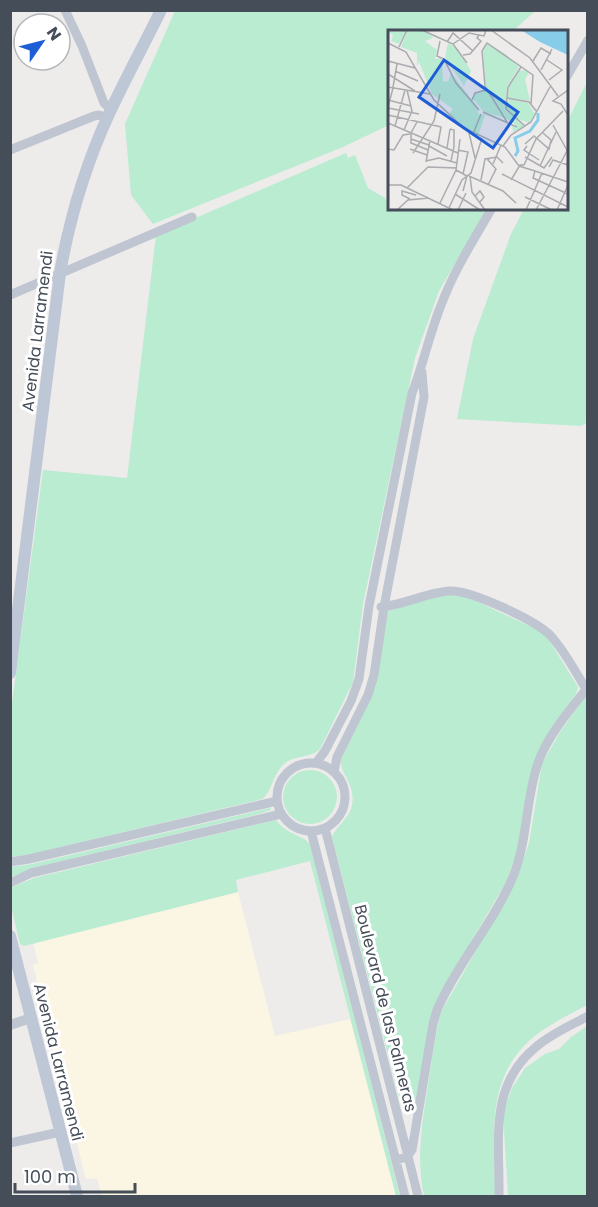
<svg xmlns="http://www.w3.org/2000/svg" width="598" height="1207" viewBox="0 0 598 1207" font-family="Poppins,sans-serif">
  <rect width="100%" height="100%" fill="#eeebeb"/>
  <!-- commercial -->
  <path fill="#fbf6e3" d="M238,892L275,1036L350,1019L396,1196H102L97,1178L88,1179L85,1177L70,1111L64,1095L68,1088L62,1085L33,965L38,963L33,941Z"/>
  <!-- green -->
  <path fill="#b9ecd1" d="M175,11V10L535,11L513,31L390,32L389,125L343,147L153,224L131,195L125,124Z
    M587,82V423L581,426L457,419L473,339L511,234L524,209L566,208L567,122Z
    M346,153L348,158L355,155L368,188L385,198L390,208L487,209L439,291L415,358L363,604L353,682L320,749C311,758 296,755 285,763C272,774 272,793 262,799L27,855L11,857V711L43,470L127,478L156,235Z
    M453,595L474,600L538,630L549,640L578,687L576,694L553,725L542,745L516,855L506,882L445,986L415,1107L410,1111L401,1105L332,837C337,825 349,819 352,805C356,783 339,774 341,759L372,696L388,611L440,596Z
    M587,694V1005C570,1014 552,1023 536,1035C483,1077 495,1137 495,1196H424C416,1159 422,1123 428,1085C432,1060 435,1036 441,1012L516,881L529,843L542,764L560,732Z
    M283 797a27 27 0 1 1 54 0a27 27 0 1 1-54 0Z
    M270,808L271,810L259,814L33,868L11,877V867L32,864Z
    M276,820C288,836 302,834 310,844L400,1196H396L310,861L236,880L238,892L24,946L20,944L11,906L10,888L34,878Z
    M587,1026V1196H508L503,1113L512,1088L525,1068L545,1054L559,1049L571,1037Z"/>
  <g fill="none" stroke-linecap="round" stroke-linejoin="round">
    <!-- minor -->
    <path stroke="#bfc6d1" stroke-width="9" d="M65,10L82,46L104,103L111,109
      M566,78L588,40
      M10,150L94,116L99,115L107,117
      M10,295L192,217
      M381,607C404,605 425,593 449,591C469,589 535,620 550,635C564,650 575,671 586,689
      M277 797a34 34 0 1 1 68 0a34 34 0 1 1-68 0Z
      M316,763L325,751L351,701L359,679L369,606L412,393C423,365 429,336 440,308C453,272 473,241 492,208
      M334,772L337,757L368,695L374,675L384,607L424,397L422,372
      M325,828L418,1196
      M311,831L405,1196
      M10,862L29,859L277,801
      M10,883L31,873L281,814
      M10,1143L60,1132
      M396,1160L407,1157L412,1150L433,1024L437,1010C457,964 492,925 512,879C528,842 525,801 538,763C548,735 569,711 588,687
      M499,1196C500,1141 488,1086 536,1047C551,1034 570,1026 588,1016"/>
    <!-- tertiary -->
    <path stroke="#bfc6d1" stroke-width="10" d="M10,1025L31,1018"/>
    <!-- secondary -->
    <path stroke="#bec7d5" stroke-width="12" d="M10,673L60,273C70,216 85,166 109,114C125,79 144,45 161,10
      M10,936L77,1196"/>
  </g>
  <g text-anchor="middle" stroke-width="6" stroke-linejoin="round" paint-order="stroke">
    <!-- street labels -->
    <g font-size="16" fill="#444d58" stroke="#fff">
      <text transform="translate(37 331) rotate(-83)" y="6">Avenida Larramendi</text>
      <text transform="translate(386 1008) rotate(76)" y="6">Boulevard de las Palmeras</text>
      <text transform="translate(59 1062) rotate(76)" y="6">Avenida Larramendi</text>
    </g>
  </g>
  <!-- overview -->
  <g transform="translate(388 30)">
    <rect width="180" height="180" fill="#eeebeb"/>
    <path d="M35,0L55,11L42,5L45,8L37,11L49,20L47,29L54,28L55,52L60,51L63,43L88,75L91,85L96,84L125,95L128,99L127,94L117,88L96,82L85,69L87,63L98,60L95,22L99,14L116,23L131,37L119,56L118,81L121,69L140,73L147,84L141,93L127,88L136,96L125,102L124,95L97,85L90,106L80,101L61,84L65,79L44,64L31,32L29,36V23L13,17L18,4L24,7L17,3L11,14L3,11L5,5L0,2ZM60,13L70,19L83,41L76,56L57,27ZM137,40L141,43L137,49L142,71L120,68L121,56L131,41Z" fill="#b9ecd1"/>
    <path d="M133,0H180V25L152,12Z" fill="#87cce9"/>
    <path fill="none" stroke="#87cce9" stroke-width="3" d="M127,126L130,121L127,108L142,101L150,90V83"/>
    <path fill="none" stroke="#aaacb0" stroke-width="1.5" d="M34,0L65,14L79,33M103,0L142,28L170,66M52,11L49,26L56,29L68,53L91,80M59,12L65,3L85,21M0,13L18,22L46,70L76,98L117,117L131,136L147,141M65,14L81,3L96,6L98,0M11,17L19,0M75,25L82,24L93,11L89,8L91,5M159,30L174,40L161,50M0,31L27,38M145,31L153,18L163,24M133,37L120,57L118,79L137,96M153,40L164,19M7,41L30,51M0,44L27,61M0,57L42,64M5,57L9,34M180,60L165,71L173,74L180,85M119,68L141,72L149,82M0,70L23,76M84,70L87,63L98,60M0,77L5,58M0,78L31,84M95,82L129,97M0,85L49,96L53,97L50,114M29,92L23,103V113L40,120M119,92L97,56L94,21L99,13L145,45L143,74M0,93L70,123M165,95L180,122M7,96L17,60M62,99L66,100V117L63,131M16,100L24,81L19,60M81,103L87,128M85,104L93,84M23,109L41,115M137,114L146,106L161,119L163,110L155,103M41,116L59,126M115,116L123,105L143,92L163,55M139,116L136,120L151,130M59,118L62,99M0,119L6,120L15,105L22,104M22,119L39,125M70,120L80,122L75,144M25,123L46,91L52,64M137,127L156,138L164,127M38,131L51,128L69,133M38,132L42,110M105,134L113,115M152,136L168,102M161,137L165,130L180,135M68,140L79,146L75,161M114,144L180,177M81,146L115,161L128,173M82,146L84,162L97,180M93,150L97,129L109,127L115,133M123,150L132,135H136L148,109L175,81M180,152L147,141L145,148L180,164M0,155H13L65,180M100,155L108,139L100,130L102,128M19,158L40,137L69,138M67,164L92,180M87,166L92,161L96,167L92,172M137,167L164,180M22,169L14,165V161L28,165M52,173L68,140L72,109M9,180L20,170L41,168M60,180L74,150L83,143L94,108M70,180L78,163M138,180L154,143M148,180L179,121M169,180L180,155"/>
    <path fill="#1d5ed7" fill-opacity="0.15" stroke="#1d5ed7" stroke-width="3" d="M56,30L130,82L105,118L31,67Z"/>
    <rect width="180" height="180" fill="none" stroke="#444d58" stroke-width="3"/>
  </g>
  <!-- border -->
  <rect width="598" height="1207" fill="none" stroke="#444d58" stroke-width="24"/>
  <!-- north arrow -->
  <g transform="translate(42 42) rotate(55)"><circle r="28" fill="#ffffff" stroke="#b4b8bc" stroke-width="1.5"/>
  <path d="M0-4.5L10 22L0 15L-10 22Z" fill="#1d5ed7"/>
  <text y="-9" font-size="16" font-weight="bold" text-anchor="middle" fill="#444d58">N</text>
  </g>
  <!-- scale -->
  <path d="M15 1183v9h120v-9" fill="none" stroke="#444d58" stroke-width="3"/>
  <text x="24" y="1183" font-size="18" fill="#444d58" stroke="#ffffff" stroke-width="4.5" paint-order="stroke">100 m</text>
</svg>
